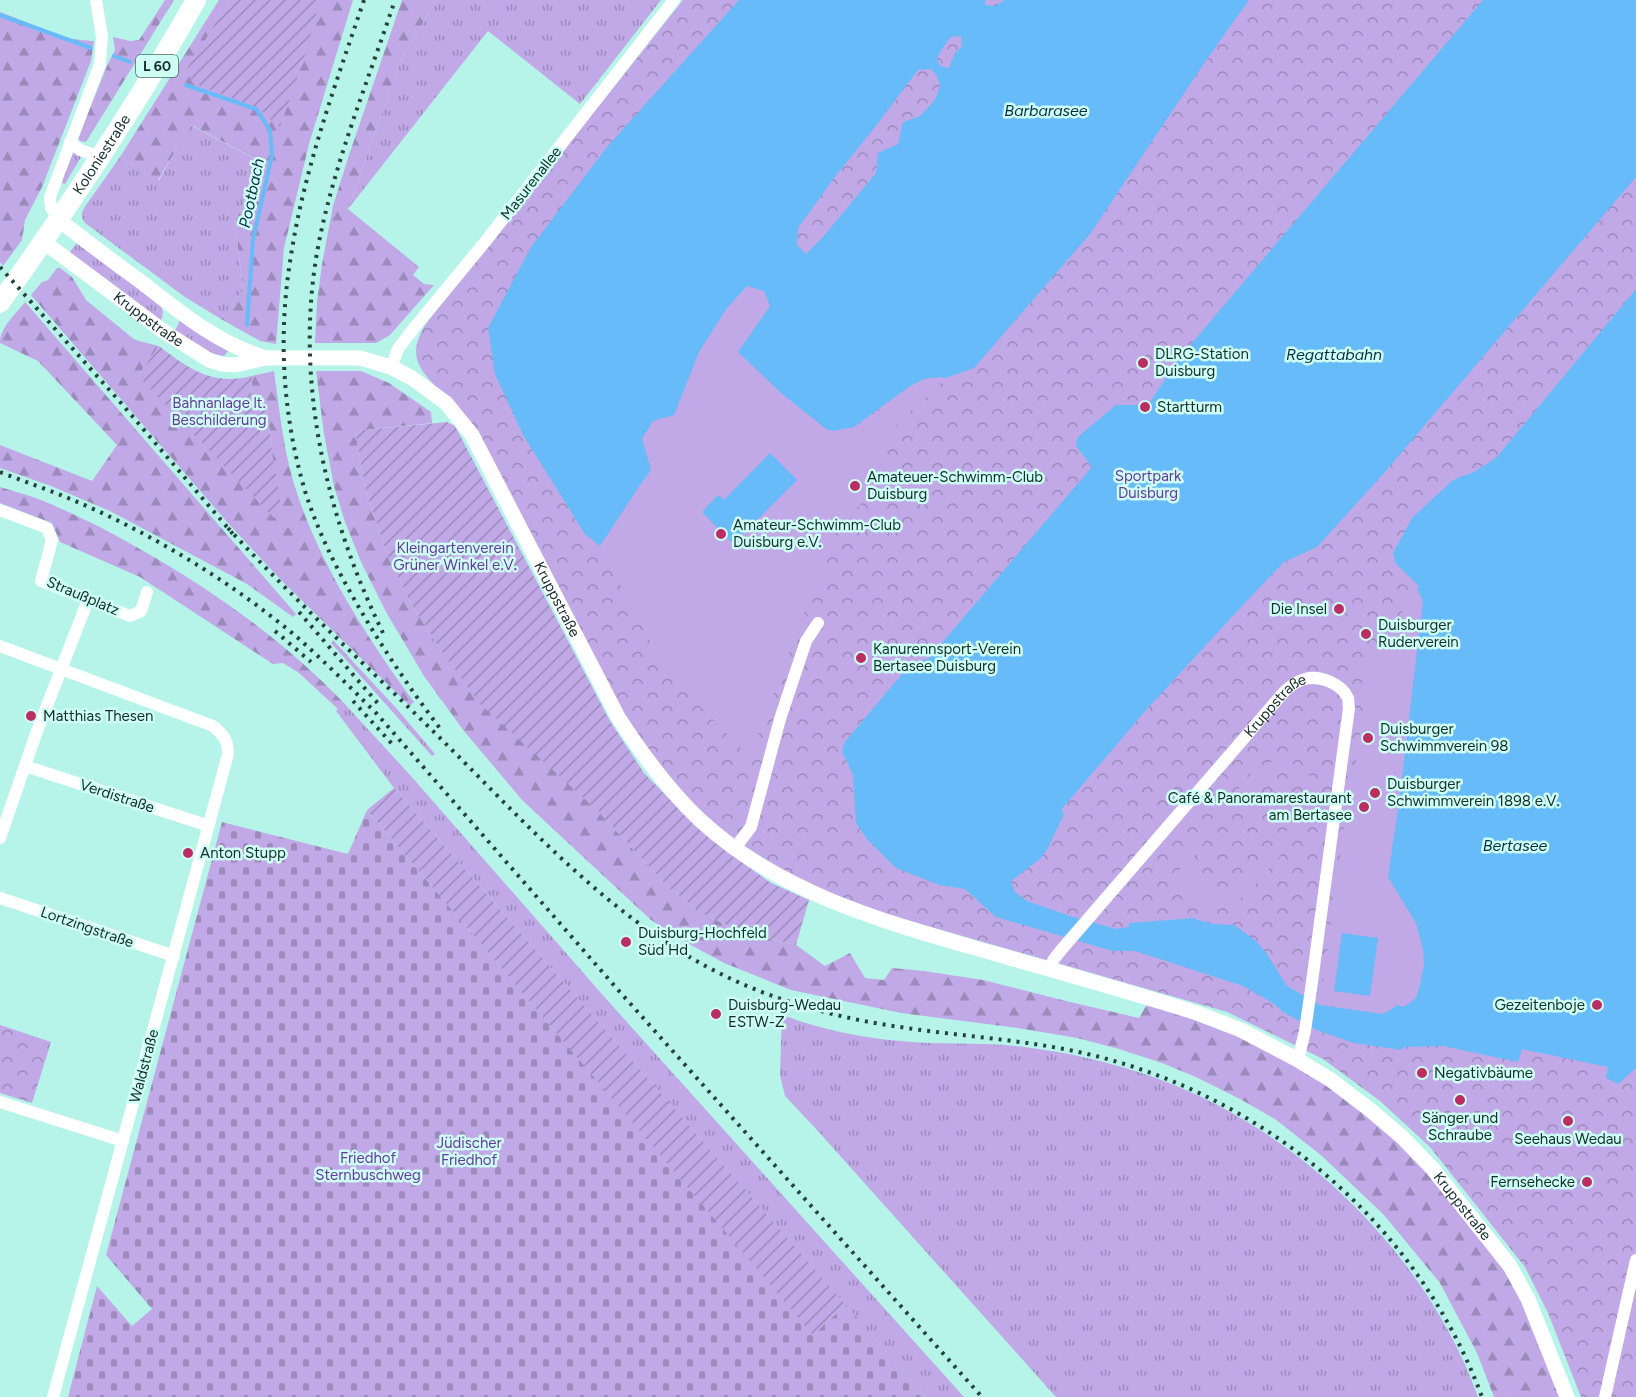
<svg xmlns="http://www.w3.org/2000/svg" width="1636" height="1397" viewBox="0 0 1636 1397" font-family="Figtree,sans-serif">
  <defs>
    <pattern id="grass-tufts" width="24" height="20" patternUnits="userSpaceOnUse" patternTransform="scale(1.5)"><rect width="24" height="20" fill="#c0a9e6"/><path d="M3 7l-1-3M5 7V3M7 7l1-3M15 17l-1-3M17 17v-4M19 17l1-3" fill="none" stroke="#9b8aba"/></pattern>
    <pattern id="forest-firs" width="22" height="20" patternUnits="userSpaceOnUse" patternTransform="scale(1.5)"><rect width="22" height="20" fill="#c0a9e6"/><path d="M5 1l3.5 6h-7zM16 11l3.5 6h-7z" fill="#9b8aba"/></pattern>
    <pattern id="cemetery-stones" width="16" height="16" patternUnits="userSpaceOnUse" patternTransform="scale(1.5)"><rect width="16" height="16" fill="#c0a9e6"/><path d="M2 7V4a2 2 0 0 1 4 0v3zM10 15v-3a2 2 0 0 1 4 0v3z" fill="#9b8aba"/></pattern>
    <pattern id="park-crowns" width="20" height="18" patternUnits="userSpaceOnUse" patternTransform="scale(1.5)"><rect width="20" height="18" fill="#c0a9e6"/><path d="M2 6a3 3 0 1 1 6 0M12 15a3 3 0 1 1 6 0" fill="none" stroke="#9b8aba"/></pattern>
    <pattern id="garden-furrows" width="10" height="10" patternUnits="userSpaceOnUse" patternTransform="scale(1.5)"><rect width="10" height="10" fill="#c0a9e6"/><path d="M-1 1l2-2M0 10L10 0M9 11l2-2" fill="none" stroke="#9b8aba"/></pattern>
  </defs>
  <rect width="100%" height="100%" fill="#b6f4e9"/>
  <!-- grass -->
  <path fill="url(#grass-tufts)" d="M437,0H661L580,104L488,31L348,209L401,59Z
    M190,125L261,162L235,223L243,290L221,319L185,297L85,223C81,217 81,214 84,208L120,157L159,180Z
    M73,150L81,157L65,184L61,183Z
    M77,243L160,303C163,310 164,315 160,322L69,253Z
    M180,319L229,350L224,356L213,354L174,332L178,325Z
    M333,640L397,709L435,754L432,756L331,643Z
    M343,702L410,775L608,1001L964,1397H926L394,788L336,711Z
    M782,1015C820,1029 861,1038 901,1041C939,1045 977,1042 1015,1046C1062,1051 1111,1062 1156,1078C1298,1129 1427,1254 1478,1397H1056L817,1130L785,1096L780,1075Z"/>
  <!-- forest -->
  <path fill="url(#forest-firs)" d="M165,0H174L86,142L80,141L78,138L107,66L115,50L113,37L130,41L139,40Z
    M219,0H353L309,144L284,248L276,344L260,341L221,319L243,290L235,223L261,162L191,125L158,180L120,157Z
    M402,0H437L401,59L348,209L419,267L413,275L424,284L434,285L390,335L376,343H315L317,302L322,264L333,206L348,158Z
    M0,12L69,39L94,41L91,61L42,187L25,220L22,240L3,266L0,262Z
    M57,268H60L72,277L86,300L135,340L159,346L138,376L271,446L267,405H251L252,376L274,371C280,414 284,456 298,496C322,568 370,642 414,702L410,706L281,580L227,522L31,295L42,282L48,280Z
    M25,302L296,614L293,617L247,584L110,511L51,486L0,468V445L92,481L117,445L38,361L0,343C0,327 16,314 25,302Z
    M316,371H361L389,383L431,412L432,423L355,431L366,492L388,557L410,602L438,646L598,811L667,886L703,914L742,932L796,945L825,966L850,953L865,978L884,980L892,968L924,971L983,980L1070,1002L1139,1018L1147,1004L1196,1019L1239,1035L1295,1065L1327,1086L1385,1129L1419,1163L1504,1270L1523,1302L1561,1397H1494L1477,1353L1440,1283L1384,1215L1322,1156L1275,1119L1240,1099L1198,1078L1162,1063L1119,1049L1077,1038L1018,1028L901,1013L791,990L724,963L689,944L651,920L522,800L464,731L424,676L386,612L361,562L345,522L334,486L324,434Z
    M0,487C16,492 33,496 48,503C79,516 109,531 138,548C213,590 283,640 343,702L338,709L299,673L283,663L273,664L140,577L60,542L52,523L0,503Z"/>
  <!-- cemetery -->
  <path fill="url(#cemetery-stones)" d="M367,810L813,1334L846,1305L926,1397H68L97,1286L132,1326L152,1309L106,1255L222,822L348,854Z"/>
  <!-- park -->
  <path fill="url(#park-crowns)" d="M683,0H1636V1397H1581L1548,1313L1525,1267L1430,1147L1380,1101L1323,1059L1227,1012L879,912L793,878L735,842L692,803L668,775L642,743L623,712L443,394C420,370 406,358 425,325Z
    M0,1025L51,1042L32,1103L0,1093Z"/>
  <!-- garden -->
  <path fill="url(#garden-furrows)" d="M230,0H320L304,58L280,127L258,108L193,83L189,75L185,72Z
    M159,346C189,369 212,386 252,376L251,405H267L271,446L282,511L274,518L138,376Z
    M447,422L455,426L610,721L644,773L695,825L730,854L771,883L809,900L796,945L742,932L703,914L667,886L598,811L480,704L438,646L410,602L388,557L366,492L355,431Z
    M394,788L846,1305L813,1335L367,810Z"/>
  <!-- pitch -->
  <path fill="#c0a9e6" fill-rule="evenodd" d="M747,285L764,290L770,306L738,352L780,392L826,429C862,440 892,390 923,379C930,376 939,377 946,378L896,425L902,432L893,439L889,434L870,453L891,475L853,512V517L814,552L834,572L804,613L750,757L666,672L600,546L638,488L651,470L642,439L653,420L674,414L699,352L727,308Z
    M1417,589L1423,601L1399,802L1388,877L1416,923L1423,949L1424,964L1420,985L1416,998L1410,1003L1403,1007L1398,1005L1383,1014L1320,1005L1350,784L1354,776L1365,697L1361,690L1363,676L1404,609L1410,596Z
    M1279,761L1290,762L1303,769L1312,779L1317,794L1316,810L1308,824L1247,894C1240,899 1234,903 1226,905C1206,909 1183,894 1180,874C1179,866 1182,858 1184,851L1251,774C1260,766 1267,762 1279,761ZM1272,772C1301,771 1308,788 1303,813L1234,888L1222,894L1210,892L1195,879L1191,868L1195,853L1262,777Z"/>
  <!-- water -->
  <path fill="#67bbf8" fill-rule="evenodd" d="M739,0H985V5L995,6L1005,0H1249L1205,62L1090,234L974,368L946,378L939,377L924,379L910,386L854,427L833,431L826,429L780,392L738,352L770,306L764,291L747,286L727,308L699,352L674,415L653,421L642,439L651,470L638,488L600,546L585,534L523,435L495,374L488,328L531,247L607,147ZM961,36L962,46L955,53L949,68L940,66L937,59L941,50L951,37ZM931,69L937,76L940,86L935,100L920,116L903,122L898,144L878,153L876,173L823,237L806,254L797,245L798,228L834,178L875,127L918,70Z
    M1483,0H1636V177L1384,473L1317,547L1284,562L1242,606L1147,709L1061,810L1064,814L1047,850L1041,858L1011,881L1015,892L1027,901L1073,917L1116,929L1129,927V923L1196,918L1197,922L1198,920L1213,924L1234,925L1255,940L1267,954L1287,986L1320,1005L1383,1014L1398,1005L1403,1007L1410,1003L1416,998L1420,985L1424,964L1423,949L1416,923L1388,877L1399,802L1423,601L1417,589L1419,586L1396,564L1393,553L1412,518L1453,480L1474,472L1496,458L1636,289V1066L1635,1069L1618,1084L1606,1078L1608,1067L1522,1049L1518,1062L1443,1046L1404,1047L1401,1050L1354,1043L1316,1030L1283,1012L1274,1004L1243,986L1135,951H1113L996,917L965,889L939,885L896,868L867,839L856,823L853,775L842,752L844,743L908,667L929,658L1092,467L1076,446L1077,439L1079,436L1116,405H1140L1145,409L1181,356Z
    M770,453L797,480L733,544L702,512L718,495L724,500Z
    M1342,933L1378,938L1370,996L1334,991Z"/>
  <g fill="none" stroke-linecap="round" stroke-linejoin="round">
    <!-- stream -->
    <path stroke="#67bbf8" stroke-width="4" d="M0,15L91,48
      M114,56L130,62
      M186,85L256,109L270,130L272,155L253,240L247,325"/>
    <!-- minor -->
    <g stroke="#fff" stroke-width="12">
      <path d="M70,142L80,150L101,157"/>
      <path d="M59,220L51,208L50,197L100,64L102,37L96,0"/>
      <path d="M391,367L398,349L414,328L485,242L674,0"/>
      <path d="M0,510L47,528L52,540L41,581L130,616L141,611L147,592"/>
      <path d="M0,646L213,726C224,735 228,741 228,754L205,839L53,1397"/>
      <path d="M25,766L209,826"/>
      <path d="M0,838L36,734L88,600"/>
      <path d="M735,848L751,827L780,719L806,641L818,623"/>
      <path d="M0,898L174,956"/>
      <path id="s1" d="M1049,969L1054,959L1062,949L1284,692C1290,686 1296,681 1305,679C1319,675 1341,683 1348,698C1349,701 1348,705 1349,708L1311,989L1305,1031L1298,1060"/>
      <path d="M0,1102L123,1141"/>
      <path d="M1605,1397L1636,1260"/>
    </g>
    <!-- tertiary -->
    <g stroke="#fff" stroke-width="15">
      <path d="M59,220C87,242 115,263 144,284C181,313 220,345 266,358"/>
      <path id="s2" d="M44,242L166,333L209,360L221,364L235,365L266,358H360L391,367L412,378L446,403L472,435L618,717C642,754 668,790 700,820C782,896 892,924 996,954C1063,973 1131,992 1197,1013L1241,1030L1298,1060L1331,1080L1369,1109L1402,1137L1432,1168L1510,1266L1528,1299L1567,1397"/>
    </g>
    <!-- primary -->
    <path stroke="#fff" stroke-width="20" id="s3" d="M0,303C70,205 137,105 196,0"/>
    <!-- rail -->
    <path stroke="#25423c" stroke-width="4" stroke-dasharray="3 6" stroke-linecap="butt" d="M364,0C335,86 303,172 290,262C278,338 283,417 305,491C320,539 344,583 370,626C392,662 416,697 442,731
      M0,267L121,403L233,534
      M0,472C23,481 46,489 68,498C148,531 232,582 298,638C325,662 351,688 377,714L619,991L982,1397
      M228,528C295,601 368,667 438,736C525,822 607,916 717,972C774,1001 837,1018 900,1027C958,1036 1016,1039 1074,1051C1257,1089 1417,1220 1482,1397
      M299,612L381,707
      M275,631L311,662
      M383,633C324,512 292,371 320,237C337,156 369,78 395,0
      M353,701L393,745"/>
  </g>
  <!-- markers -->
  <g fill="#ba2e64" stroke="#cefff5" stroke-width="2">
    <circle cx="1143" cy="363" r="6"/>
    <circle cx="1145" cy="407" r="6"/>
    <circle cx="855" cy="486" r="6"/>
    <circle cx="721" cy="534" r="6"/>
    <circle cx="1339" cy="609" r="6"/>
    <circle cx="1366" cy="634" r="6"/>
    <circle cx="861" cy="658" r="6"/>
    <circle cx="31" cy="716" r="6"/>
    <circle cx="1368" cy="738" r="6"/>
    <circle cx="1375" cy="793" r="6"/>
    <circle cx="1364" cy="807" r="6"/>
    <circle cx="188" cy="853" r="6"/>
    <circle cx="626" cy="942" r="6"/>
    <circle cx="1597" cy="1005" r="6"/>
    <circle cx="716" cy="1014" r="6"/>
    <circle cx="1422" cy="1073" r="6"/>
    <circle cx="1460" cy="1100" r="6"/>
    <circle cx="1568" cy="1121" r="6"/>
    <circle cx="1587" cy="1182" r="6"/>
  </g>
  <g text-anchor="middle" stroke-width="5" stroke-linejoin="round" paint-order="stroke">
    <!-- shield labels -->
    <rect fill="#cefff5" stroke="#4c6c66" stroke-width="1.5" x="136" y="55" width="42" height="22" rx="4.5"/>
    <g font-size="14" font-weight="bold" fill="#142d28">
      <text x="157" y="71">L 60</text>
    </g>
    <!-- street labels -->
    <g font-size="15" fill="#142d28" stroke="#cefff5">
      <text dy="5" stroke="none"><textPath href="#s3" startOffset="180">Koloniestraße</textPath></text>
      <text transform="translate(531 183) rotate(-52)" y="5">Masurenallee</text>
      <text dy="5" stroke="none"><textPath href="#s2" startOffset="130">Kruppstraße</textPath></text>
      <text transform="translate(83 596) rotate(23)" y="5">Straußplatz</text>
      <text dy="5" stroke="none"><textPath href="#s2" startOffset="680">Kruppstraße</textPath></text>
      <text dy="5" stroke="none"><textPath href="#s1" startOffset="348">Kruppstraße</textPath></text>
      <text transform="translate(117 796) rotate(18)" y="5">Verdistraße</text>
      <text transform="translate(87 927) rotate(19)" y="5">Lortzingstraße</text>
      <text transform="translate(144 1066) rotate(-75)" y="5">Waldstraße</text>
      <text dy="5" stroke="none"><textPath href="#s2" startOffset="1815">Kruppstraße</textPath></text>
    </g>
    <!-- poi labels -->
    <g font-size="15" fill="#142d28" stroke="#cefff5" text-anchor="start">
      <text x="1155" y="359">DLRG-Station<tspan x="1155" dy="17">Duisburg</tspan></text>
      <text x="1157" y="412">Startturm</text>
      <text x="867" y="482">Amateuer-Schwimm-Club<tspan x="867" dy="17">Duisburg</tspan></text>
      <text x="733" y="530">Amateur-Schwimm-Club<tspan x="733" dy="17">Duisburg e.V.</tspan></text>
      <text x="1327" y="614" text-anchor="end">Die Insel</text>
      <text x="1378" y="630">Duisburger<tspan x="1378" dy="17">Ruderverein</tspan></text>
      <text x="873" y="654">Kanurennsport-Verein<tspan x="873" dy="17">Bertasee Duisburg</tspan></text>
      <text x="43" y="721">Matthias Thesen</text>
      <text x="1380" y="734">Duisburger<tspan x="1380" dy="17">Schwimmverein 98</tspan></text>
      <text x="1387" y="789">Duisburger<tspan x="1387" dy="17">Schwimmverein 1898 e.V.</tspan></text>
      <text x="1352" y="803" text-anchor="end">Café &amp; Panoramarestaurant<tspan x="1352" dy="17">am Bertasee</tspan></text>
      <text x="200" y="858">Anton Stupp</text>
      <text x="638" y="938">Duisburg-Hochfeld<tspan x="638" dy="17">Süd Hd</tspan></text>
      <text x="728" y="1010">Duisburg-Wedau<tspan x="728" dy="17">ESTW-Z</tspan></text>
      <text x="1585" y="1010" text-anchor="end">Gezeitenboje</text>
      <text x="1434" y="1078">Negativbäume</text>
      <text x="1460" y="1123" text-anchor="middle">Sänger und<tspan x="1460" dy="17">Schraube</tspan></text>
      <text x="1568" y="1144" text-anchor="middle">Seehaus Wedau</text>
      <text x="1575" y="1187" text-anchor="end">Fernsehecke</text>
    </g>
    <!-- park labels -->
    <g font-size="15" fill="#663998" stroke="#cefff5">
      <text x="219" y="408">Bahnanlage lt.<tspan x="219" dy="17">Beschilderung</tspan></text>
      <text x="1148" y="481">Sportpark<tspan x="1148" dy="17">Duisburg</tspan></text>
      <text x="455" y="553">Kleingartenverein<tspan x="455" dy="17">Grüner Winkel e.V.</tspan></text>
      <text x="469" y="1148">Jüdischer<tspan x="469" dy="17">Friedhof</tspan></text>
      <text x="368" y="1163">Friedhof<tspan x="368" dy="17">Sternbuschweg</tspan></text>
    </g>
    <!-- water labels -->
    <g font-size="16" font-style="italic" fill="#072d45" stroke="#cefff5">
      <text x="1046" y="116">Barbarasee</text>
      <text transform="translate(251 193) rotate(-78)" y="6">Pootbach</text>
      <text x="1334" y="360">Regattabahn</text>
      <text x="1515" y="851">Bertasee</text>
    </g>
  </g>
</svg>
